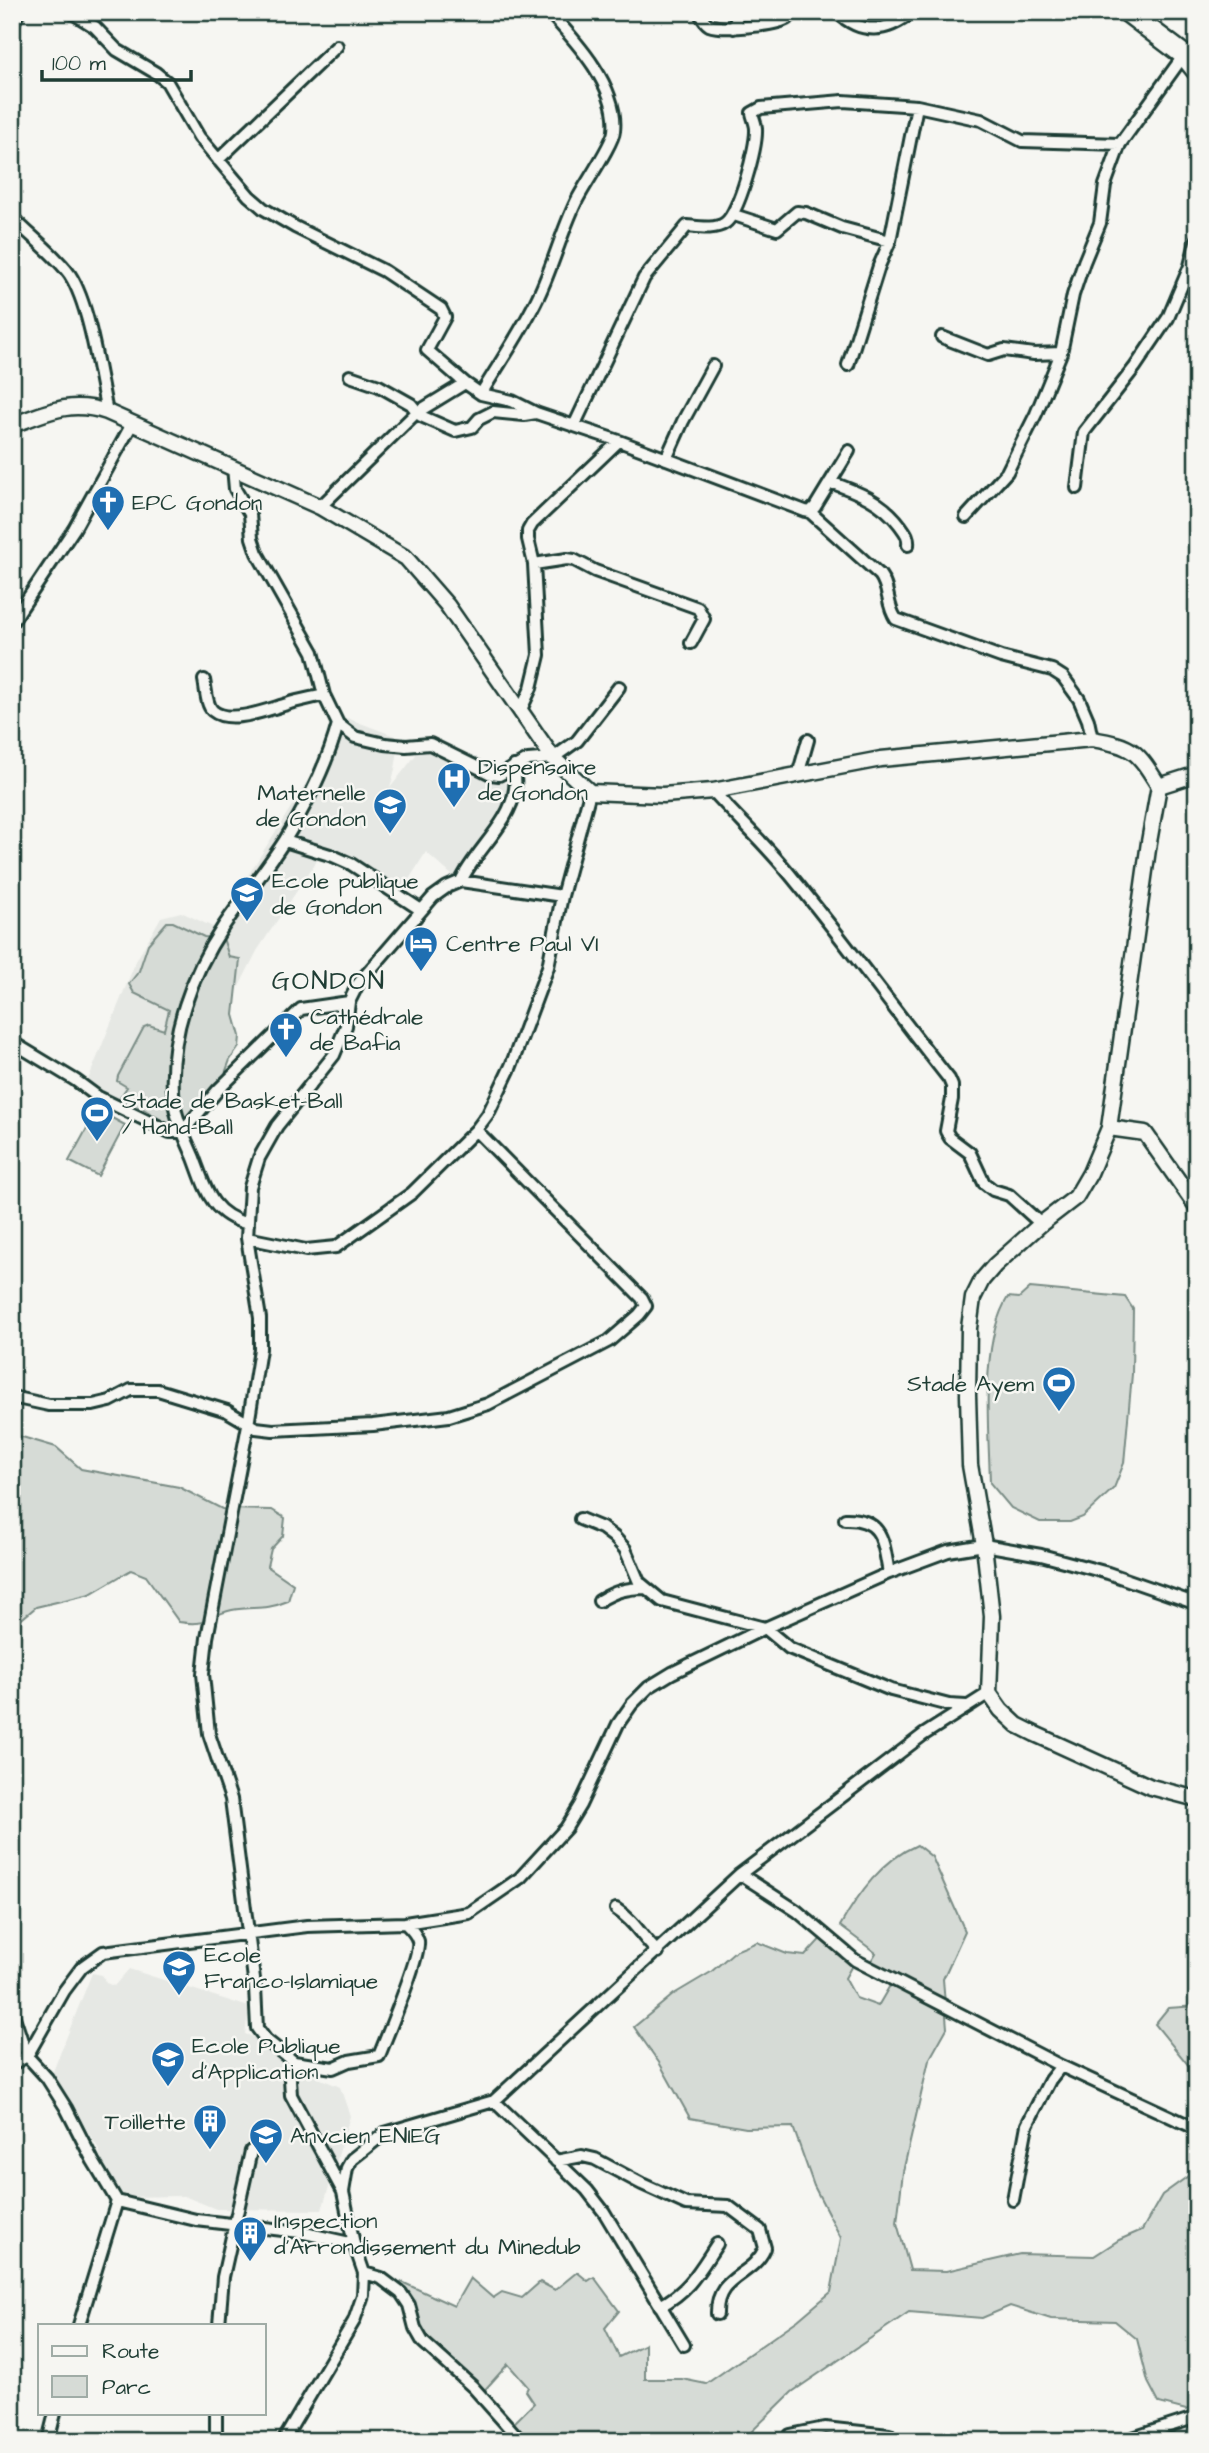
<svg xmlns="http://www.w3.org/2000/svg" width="1209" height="2453" viewBox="0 0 1209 2453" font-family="'Architects Daughter',sans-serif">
  <rect width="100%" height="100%" fill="#f6f6f2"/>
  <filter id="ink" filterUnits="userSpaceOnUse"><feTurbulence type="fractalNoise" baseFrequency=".0143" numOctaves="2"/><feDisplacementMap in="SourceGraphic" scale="14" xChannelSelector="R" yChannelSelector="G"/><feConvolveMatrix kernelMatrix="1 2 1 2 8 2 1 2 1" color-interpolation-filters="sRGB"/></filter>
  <g filter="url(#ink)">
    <!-- built -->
    <path fill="#e6e8e4" d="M347,718L400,738L395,769L390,788L422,747H431L514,787L455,878L426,852L402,891L324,850L257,951L168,1128L87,1088L88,1080L136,961L161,917L181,912L215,928Z
      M129,1969L249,2007L245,2034L285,2047L288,2065L340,2087L350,2116L322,2210L216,2209L184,2196L123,2197L106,2176L98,2148L52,2074L92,1973L102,1975L106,1983L114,1986Z
      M1197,2417V2441H1124Z"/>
    <!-- green -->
    <path fill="#d6dbd6" stroke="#7a8c85" stroke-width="2" d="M167,922H173L204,937L220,938L224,941L229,957L240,959L234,1015L240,1036L239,1047L230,1060L224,1076L187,1129L171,1126L140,1107L119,1106L118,1101L127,1087L117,1081L118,1076L144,1027L149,1025L164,1030L169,1010L134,993L129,984L139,971L148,944Z
      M97,1110L125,1125L98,1176L69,1161Z
      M1030,1288L1125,1297L1133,1309L1132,1374L1124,1463L1114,1488L1083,1517L1070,1522H1040L1011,1508L990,1483C989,1430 979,1344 1008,1297L1019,1298Z
      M12,1434L56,1447L81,1469L179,1487L222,1509L272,1510L285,1518L283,1536L271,1549L267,1566L293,1584L288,1601C264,1611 255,1606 232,1610C207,1615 211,1627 179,1622L146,1576L131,1570L90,1594L36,1607L12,1627Z
      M917,1845L932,1857L965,1931L943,1979L947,2028L929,2060L903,2172L897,2223L910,2270L946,2271L1020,2254L1094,2256L1119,2240L1142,2230L1162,2195L1191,2174H1197V2405L1186,2410L1159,2403L1148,2382L1137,2339L1115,2321L1051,2319L1010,2306L982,2318L909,2312L792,2392L742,2441H523L512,2425L534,2403L526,2391L528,2387L508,2364L482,2393L429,2345L418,2328L416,2310L398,2286L402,2282L454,2306L470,2278L493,2298L502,2292L522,2298L540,2282L555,2290L577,2272L588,2281L594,2277L619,2311L605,2328L619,2357L645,2344V2379H682L706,2384L798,2320L831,2292L841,2238L814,2186L793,2127L746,2128L690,2118L660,2064L634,2027L674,1994L711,1972L735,1951L757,1942L787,1954L805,1956L824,1935L855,1960L845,1978L856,1998L878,2006L892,1982L869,1964L876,1953L840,1926C858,1894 882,1860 917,1845Z
      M1197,2006V2076L1155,2024L1168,2008Z"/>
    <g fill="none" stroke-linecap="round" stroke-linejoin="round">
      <!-- minor casing -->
      <g stroke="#1f3d34" stroke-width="16">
        <path id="minor" d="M71,12L95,27L117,50L156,73L167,82L199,137L249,196L264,209L295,227L384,271L441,309L445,317L427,350L465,383
          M699,12C702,17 704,22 709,25C722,30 774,26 786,19C788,18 793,14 794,12
          M837,12C861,35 887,33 912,12
          M12,25L19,12
          M734,28L738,12
          M218,160L337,46
          M734,215L777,229L797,212L806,213L842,228L890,241
          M12,217C29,235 57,256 70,275C90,306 99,374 107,412
          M942,337L988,355L1004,350L1034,354L1061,353
          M848,365L879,266L890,241L917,106
          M350,376L379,386L411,404L421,416L455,431L472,427L479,419L493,412L524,415L536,413
          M481,394C500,362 522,331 538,297C553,266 561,233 576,202C583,187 613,144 614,131C619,88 577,42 549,12
          M574,426L644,278L687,226C699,227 715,230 725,223C739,214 757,146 756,129C756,124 753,118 752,113L761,108L843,101L917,106L981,120L1022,141L1120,144
          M666,459L683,421L713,366
          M233,467L235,489L250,514L252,538L257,553L313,652L324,695L338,724C327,765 307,804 285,840C266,870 243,897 223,927C191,975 170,1034 173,1092C174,1116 185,1137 194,1158C206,1190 211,1214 248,1224
          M830,482C858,492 882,501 900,525C905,532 909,536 908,545
          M1077,488L1084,432L1135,367L1168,318L1190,266L1197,238
          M320,507L416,413L465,383L481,394L512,401L536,413L619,441L805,511L810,512L815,507L849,451
          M810,512L880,575C890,588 886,605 896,619L1001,657L1052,670L1063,677L1079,699L1088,720L1092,739
          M966,517L1007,472L1036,414L1061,353L1073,295L1084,262L1100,223L1105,185L1120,144L1184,55
          M534,564L567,559L574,560L595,571L698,608L704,619L691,643
          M12,622L74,529L132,424
          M204,680C206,689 206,705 213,711C230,725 269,709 287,704C299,700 312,698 324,695
          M520,712L531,688L539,655L534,564L528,539V531L532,524L619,441
          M338,724L355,737L385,744L406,746L430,744L491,774L499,775L528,760L553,758L577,741L619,687
          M798,775L808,740
          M713,791C739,820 768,847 792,877C846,943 896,1012 949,1079L952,1086V1099L946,1131L950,1138L970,1153L984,1183L993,1190L1009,1195L1041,1224
          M285,841L333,856L351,864L421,910
          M461,881C475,851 511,822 515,789C516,782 515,773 514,766
          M12,1042L75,1080L98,1097L170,1132H182L218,1090L301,1009L349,1002
          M247,1238L306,1250L336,1247L412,1193L476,1130L488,1114L511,1066L548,967L562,896
          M12,1397L49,1405H93L110,1401L131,1390H158L227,1411L256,1428L273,1430L373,1425L449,1416L488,1404L609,1341L639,1315L646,1306L642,1298L476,1130
          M580,1519L602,1528L614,1537L625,1549L639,1582L662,1601L765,1628L789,1648L891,1690L949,1705L966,1706
          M845,1519C884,1518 883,1543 889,1573
          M599,1601C615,1591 627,1588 645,1588
          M740,1874L797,1911L855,1960L1061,2066L1197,2129
          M616,1909C636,1922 641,1937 658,1952
          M405,1923C410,1928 416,1933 418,1941C421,1955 386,2038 379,2056L349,2061L333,2068L294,2062L266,2040L257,2028L255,1987L231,1799L209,1734L203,1674L207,1638L248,1425L260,1349V1318L247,1238L250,1187L259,1158L277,1126L334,1055L346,1026L349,1002L358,984L433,897L447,887L461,881L562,896L590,792
          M12,2011L27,2056L47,2078L66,2108L93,2161L117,2201L196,2220L300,2232L354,2244
          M294,2062L290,2079L291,2095L343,2192
          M12,2064L27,2056L64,1991L82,1967L103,1952L307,1926L405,1923L469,1913L520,1878L566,1828L580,1805L618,1724L632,1704L649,1687L672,1673L765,1628L889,1573L948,1551L984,1545L1041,1555L1108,1573L1197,1604
          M494,2101L587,2190L604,2212L684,2345
          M556,2161L582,2156L595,2159L642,2184L686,2204L728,2206L760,2230L765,2248C752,2278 716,2275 717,2314
          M1013,2200L1027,2125L1050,2080L1061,2066
          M364,2273L381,2278L401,2293L409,2305L415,2328L423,2342L473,2387L521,2441
          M660,2306C689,2291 699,2271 717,2244
          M79,2325L117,2201
          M219,2325L223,2277L251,2151
          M216,2413V2441
          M48,2441L55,2413
          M283,2441L354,2321L363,2295L364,2273L354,2244L343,2192L347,2168L352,2159L385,2133L494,2101L740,1874L923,1735L989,1693
          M790,2441V2435L825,2428L889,2435V2441
          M1123,2441L1197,2417"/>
      </g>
      <!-- tertiary casing -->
      <g stroke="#1f3d34" stroke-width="19">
        <path id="tertiary" d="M12,425C49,412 69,400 107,412L320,507L406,558L447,605L553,758L590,792L663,795L713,791L881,759L1092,739C1134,746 1137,751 1159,786L1149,842L1109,1128L1090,1173L1076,1197L1041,1224L995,1265L982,1280L973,1298L969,1328L968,1395L970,1465L984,1545L992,1616L989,1693L1001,1710L1017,1725L1035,1734L1151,1787L1197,1799
          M1159,786L1197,774
          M1109,1128L1145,1133L1197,1207"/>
      </g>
      <!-- trunk casing -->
      <g stroke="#1f3d34" stroke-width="24">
        <path id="trunk" d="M1127,12L1184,55L1197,71"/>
      </g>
      <!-- minor -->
      <use href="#minor" stroke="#f6f6f2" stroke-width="10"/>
      <!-- tertiary -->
      <use href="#tertiary" stroke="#f6f6f2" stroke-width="14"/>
      <!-- trunk -->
      <use href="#trunk" stroke="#f6f6f2" stroke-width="19"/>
    </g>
  </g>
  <!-- icons -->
  <defs>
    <g id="church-pin" transform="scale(1.75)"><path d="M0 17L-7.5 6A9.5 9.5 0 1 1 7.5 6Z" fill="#1f6fb2" stroke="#f6f6f2"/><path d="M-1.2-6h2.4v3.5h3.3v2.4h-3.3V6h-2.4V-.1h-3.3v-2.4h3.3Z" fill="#fff"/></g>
    <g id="hospital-pin" transform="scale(1.75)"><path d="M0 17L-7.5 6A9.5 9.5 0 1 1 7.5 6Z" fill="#1f6fb2" stroke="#f6f6f2"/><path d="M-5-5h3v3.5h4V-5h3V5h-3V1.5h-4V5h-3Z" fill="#fff"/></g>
    <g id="school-pin" transform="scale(1.75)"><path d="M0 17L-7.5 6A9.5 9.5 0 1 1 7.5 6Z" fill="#1f6fb2" stroke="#f6f6f2"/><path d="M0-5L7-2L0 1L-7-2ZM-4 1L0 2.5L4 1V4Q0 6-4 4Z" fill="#fff"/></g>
    <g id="hotel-pin" transform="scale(1.75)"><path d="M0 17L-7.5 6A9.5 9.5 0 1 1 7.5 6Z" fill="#1f6fb2" stroke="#f6f6f2"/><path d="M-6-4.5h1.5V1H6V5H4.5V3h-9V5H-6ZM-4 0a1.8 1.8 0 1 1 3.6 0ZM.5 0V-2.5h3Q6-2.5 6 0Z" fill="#fff"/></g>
    <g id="stadium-pin" transform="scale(1.75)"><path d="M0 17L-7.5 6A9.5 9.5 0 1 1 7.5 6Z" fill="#1f6fb2" stroke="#f6f6f2"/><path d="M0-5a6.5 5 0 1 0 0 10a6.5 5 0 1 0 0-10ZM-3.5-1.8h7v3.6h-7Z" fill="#fff"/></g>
    <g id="building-pin" transform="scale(1.75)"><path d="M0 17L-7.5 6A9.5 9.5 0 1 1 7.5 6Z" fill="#1f6fb2" stroke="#f6f6f2"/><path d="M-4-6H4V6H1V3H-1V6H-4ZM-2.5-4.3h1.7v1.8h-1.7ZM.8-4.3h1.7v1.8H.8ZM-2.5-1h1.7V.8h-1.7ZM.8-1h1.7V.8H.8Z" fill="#fff"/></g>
    <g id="university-pin" transform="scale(1.75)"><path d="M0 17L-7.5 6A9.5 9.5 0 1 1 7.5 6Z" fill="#1f6fb2" stroke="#f6f6f2"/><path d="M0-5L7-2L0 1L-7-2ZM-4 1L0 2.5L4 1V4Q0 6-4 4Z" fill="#fff"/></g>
  </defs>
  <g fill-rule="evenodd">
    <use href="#church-pin" x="108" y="502"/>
    <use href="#hospital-pin" x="454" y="779"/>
    <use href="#school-pin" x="390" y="805"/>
    <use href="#school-pin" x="247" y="893"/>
    <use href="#hotel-pin" x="421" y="943"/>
    <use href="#church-pin" x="286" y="1029"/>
    <use href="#stadium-pin" x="97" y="1113"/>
    <use href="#stadium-pin" x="1059" y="1383"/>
    <use href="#school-pin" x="179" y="1967"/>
    <use href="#school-pin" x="168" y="2058"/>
    <use href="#building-pin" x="210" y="2121"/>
    <use href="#university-pin" x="266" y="2135"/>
    <use href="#building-pin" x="250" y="2233"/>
  </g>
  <g text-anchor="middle" stroke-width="5" stroke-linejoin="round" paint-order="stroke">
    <!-- poi labels -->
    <g font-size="23" fill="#1f3d34" stroke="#f6f6f2" text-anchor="start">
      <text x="132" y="510">EPC Gondon</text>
      <text x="478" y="774">Dispensaire<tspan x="478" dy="26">de Gondon</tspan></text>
      <text x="366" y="800" text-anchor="end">Maternelle<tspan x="366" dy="26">de Gondon</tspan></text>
      <text x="272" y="888">Ecole publique<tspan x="272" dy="26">de Gondon</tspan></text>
      <text x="446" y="951">Centre Paul VI</text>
      <text x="310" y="1024">Cathédrale<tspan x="310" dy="26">de Bafia</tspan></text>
      <text x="122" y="1108">Stade de Basket-Ball<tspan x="122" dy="26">/ Hand-Ball</tspan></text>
      <text x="1034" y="1391" text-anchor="end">Stade Ayem</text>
      <text x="204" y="1962">Ecole<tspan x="204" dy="26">Franco-Islamique</tspan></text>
      <text x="192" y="2053">Ecole Publique<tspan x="192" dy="26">d'Application</tspan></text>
      <text x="186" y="2129" text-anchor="end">Toillette</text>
      <text x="290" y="2143">Anvcien ENIEG</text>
      <text x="274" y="2228">Inspection<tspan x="274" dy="26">d'Arrondissement du Minedub</tspan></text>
    </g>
    <!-- quarter labels -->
    <g font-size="26" letter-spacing="2" fill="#1f3d34" stroke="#f6f6f2">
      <text x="329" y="989">GONDON</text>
    </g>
  </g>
  <!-- margin -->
  <rect width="1209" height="2453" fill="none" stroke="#f6f6f2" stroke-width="42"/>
  <rect x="21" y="21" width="1167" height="2411" fill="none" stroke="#1f3d34" stroke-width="2.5" filter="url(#ink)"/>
  <!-- legend -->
  <rect x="38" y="2324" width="228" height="91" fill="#f6f6f2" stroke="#a0aca6" stroke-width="2"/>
  <rect x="52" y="2346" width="35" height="10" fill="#f6f6f2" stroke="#a0aca6" stroke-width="2"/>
  <text x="102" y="2358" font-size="21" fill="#1f3d34">Route</text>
  <rect x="52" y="2376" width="35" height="21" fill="#d6dbd6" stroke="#a0aca6" stroke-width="2"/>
  <text x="102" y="2394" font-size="21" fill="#1f3d34">Parc</text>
  <!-- scale -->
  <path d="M42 70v10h149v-10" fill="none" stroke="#1f3d34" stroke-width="3.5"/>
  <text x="52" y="70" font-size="21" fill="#1f3d34" stroke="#f6f6f2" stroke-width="5" paint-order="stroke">100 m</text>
</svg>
